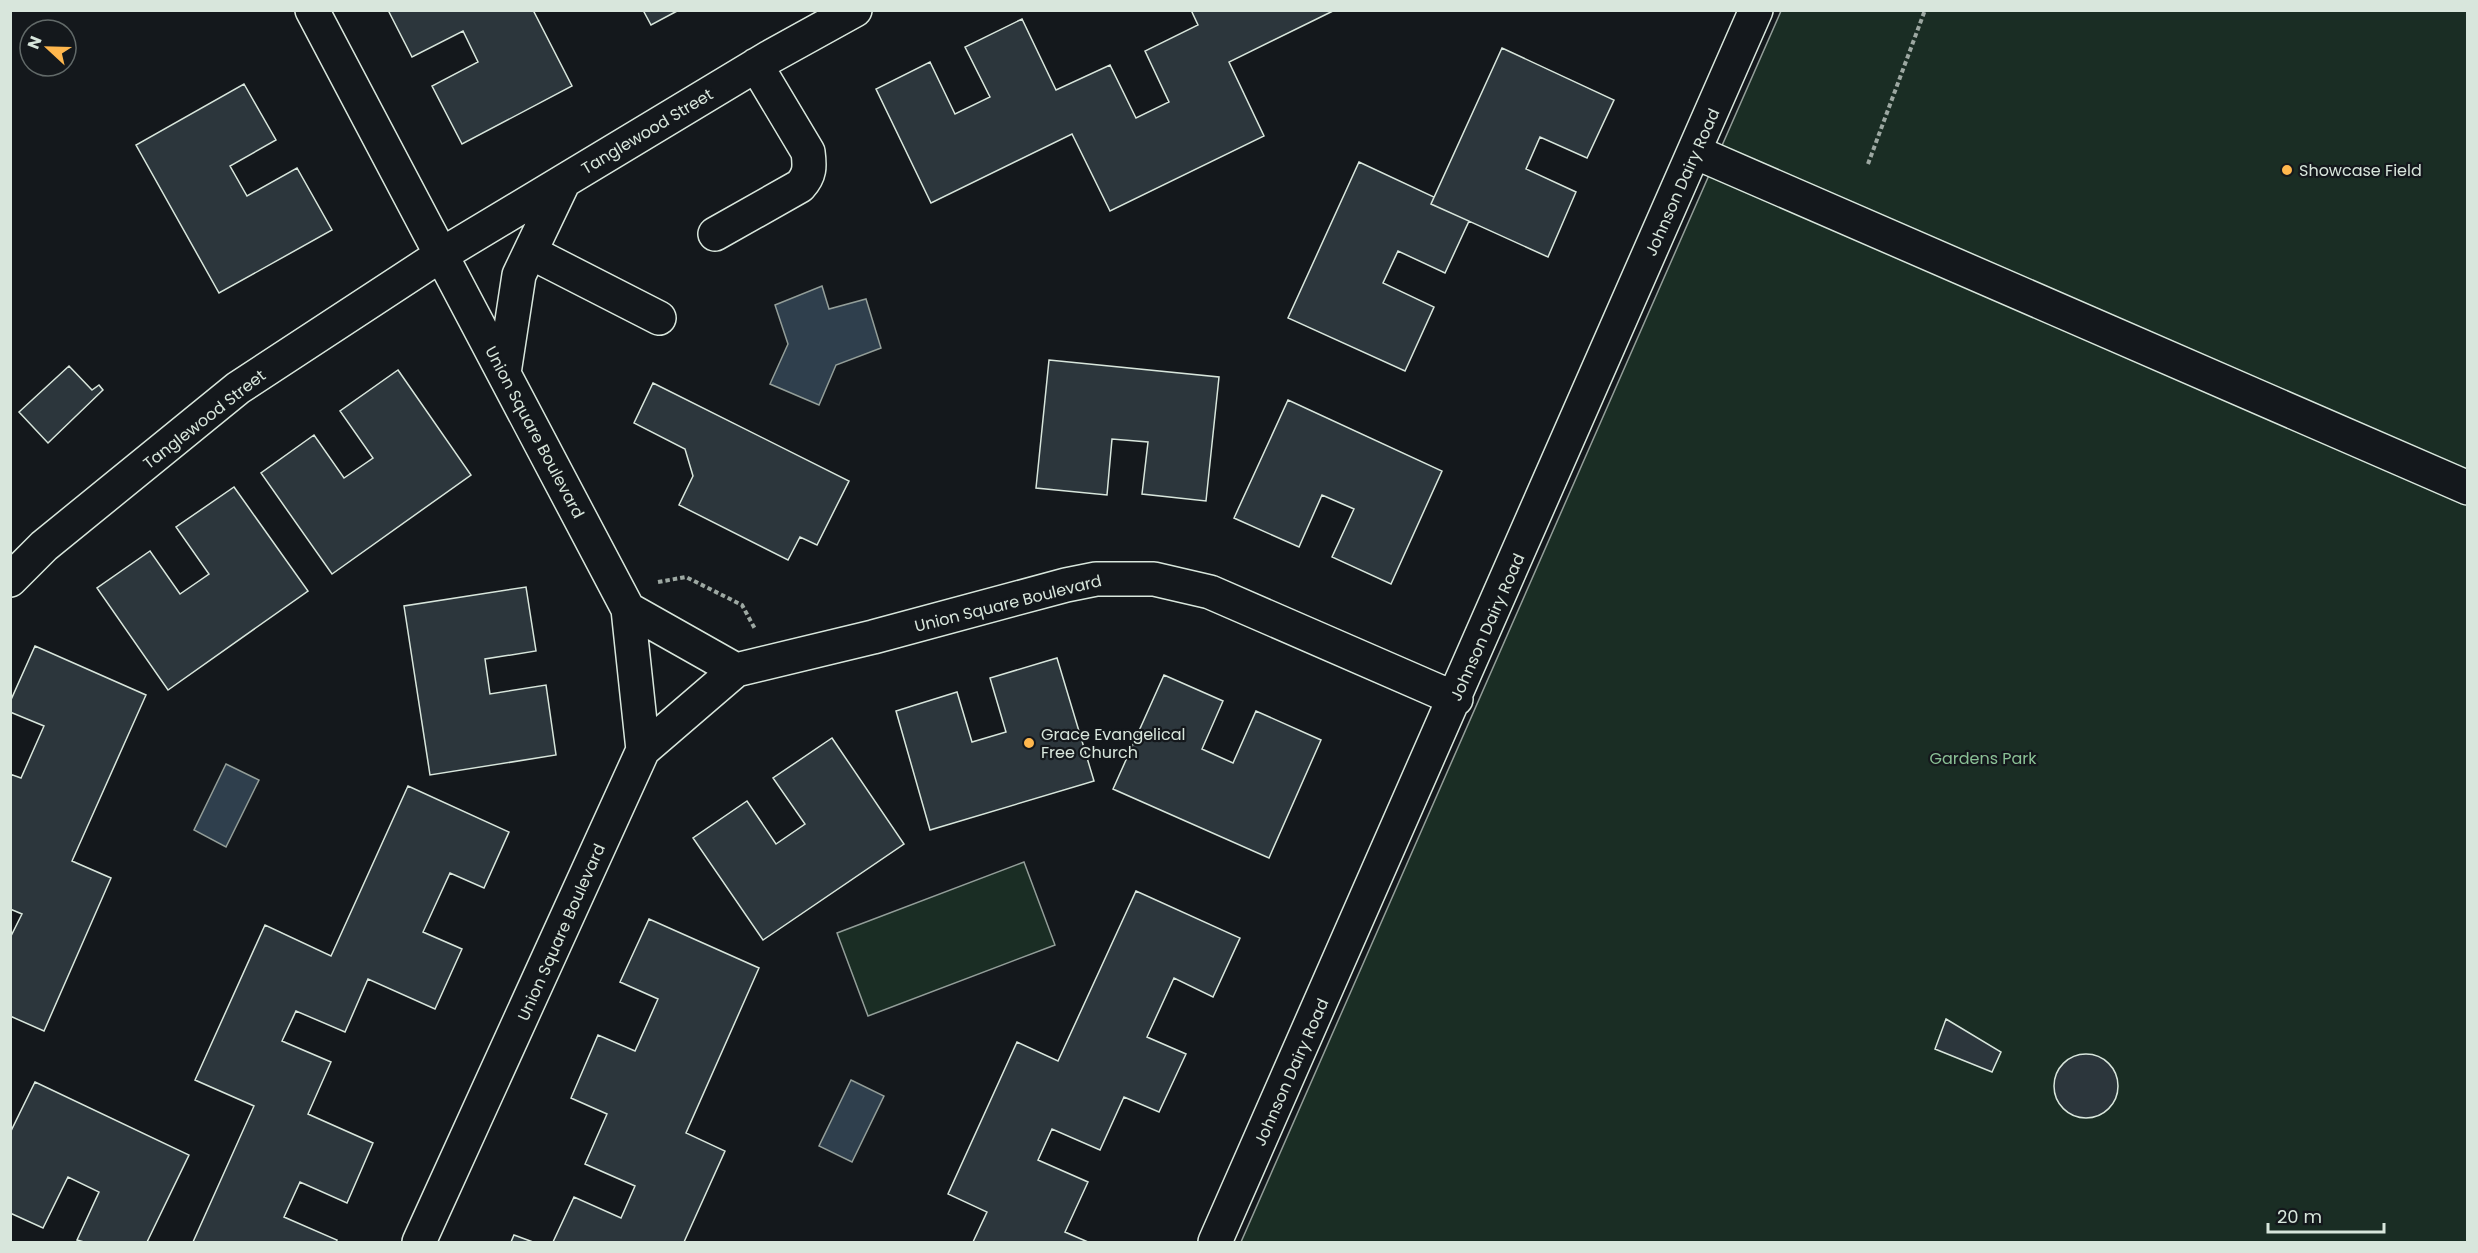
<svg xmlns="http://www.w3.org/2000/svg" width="2478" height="1253" viewBox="0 0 2478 1253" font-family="Poppins,sans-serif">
  <rect width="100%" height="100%" fill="#14181c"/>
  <!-- green -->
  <path fill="#1a2d24" stroke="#939e99" stroke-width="1.5" d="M1781,11H2467V1242H1241Z
    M1024,862L1055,945L868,1016L837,933Z"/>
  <!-- water -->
  <path fill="#2f3f4d" stroke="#939e99" stroke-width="1.5" d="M822,286L829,309L866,299L881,348L836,365L819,405L770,384L788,344L775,305Z
    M226,764L259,780L226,847L194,830Z
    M851,1080L884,1096L852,1162L819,1146Z"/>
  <!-- building -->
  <path fill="#2c363c" stroke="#d8e6dc" stroke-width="1.5" d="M388,10H533L572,86L462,144L432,86L478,62L463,31L412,57Z
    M643,10H679L651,25Z
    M1191,10H1335L1229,62L1264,136L1110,211L1072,134L931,203L876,89L930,62L955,114L990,97L965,47L1022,19L1056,90L1110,65L1136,118L1169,102L1145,51L1198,25Z
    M1502,48L1614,100L1587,158L1540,137L1526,169L1576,192L1548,257L1431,204Z
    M244,84L276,140L230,166L247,196L297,168L332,230L219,293L136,145Z
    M1359,162L1434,197L1431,204L1469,221L1445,273L1398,251L1383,283L1434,307L1405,371L1288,318Z
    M1049,360L1219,377L1206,501L1142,494L1148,442L1112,439L1107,495L1036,488Z
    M69,366L92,390L99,385L103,390L48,443L19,412Z
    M398,370L471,475L332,574L261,473L314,435L344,478L373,458L340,411Z
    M653,383L849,481L817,545L800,537L788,560L679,505L693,476L685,449L634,423Z
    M1288,400L1442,471L1391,584L1332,557L1354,509L1322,495L1299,547L1234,518Z
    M234,487L308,591L168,690L97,588L150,551L180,594L209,574L176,527Z
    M526,587L536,651L485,659L490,694L546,685L556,755L430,775L404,606Z
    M35,646L146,695L72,861L111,878L44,1031L10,1016V938L22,914L10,909V774L21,778L44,726L10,712V702Z
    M1057,658L1094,781L930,830L896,711L957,692L972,742L1006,732L990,678Z
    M1164,675L1223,701L1202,749L1233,763L1256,711L1321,740L1269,858L1113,789Z
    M832,738L904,844L763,940L693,838L747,801L776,844L805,824L773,778Z
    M408,786L509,832L484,888L450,873L423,932L462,949L435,1009L368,979L345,1032L296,1011L282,1041L331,1062L308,1114L373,1143L347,1203L300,1182L284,1217L337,1240L336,1242H193L254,1106L195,1080L265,925L331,956Z
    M1136,891L1240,938L1213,997L1174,978L1147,1037L1186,1054L1159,1112L1124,1097L1100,1150L1052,1129L1038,1160L1088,1182L1065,1232L1088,1242H973L987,1212L948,1194L1017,1042L1058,1061Z
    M649,919L759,968L686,1133L725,1151L684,1242H553L574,1197L621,1218L635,1186L585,1164L607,1114L571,1098L598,1035L635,1051L658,999L620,982Z
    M1946,1019L2001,1052L1992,1072L1935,1049Z
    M2054 1086a32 32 0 1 1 64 0a32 32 0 1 1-64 0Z
    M35,1082L189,1155L147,1242H84L77,1240L99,1192L68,1177L43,1228L10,1213V1133Z
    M514,1235L533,1242H511Z"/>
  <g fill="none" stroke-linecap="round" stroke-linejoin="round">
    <!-- minor casing -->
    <g stroke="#d8e6dc" stroke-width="36">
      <path id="minor" d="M312,10L628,609L643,750L419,1242
        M1695,152L2468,488
        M715,234L800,186C810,175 810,167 808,152L756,65
        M530,252L659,318
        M504,373L519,275L564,181
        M10,580L44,546L238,388L441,255L770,57L855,10
        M628,609L736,670L873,637L1066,585L1096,579H1154L1210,592L1456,699
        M643,750L736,670
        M1215,1242L1756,10"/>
    </g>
    <!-- path -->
    <path stroke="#9da8a2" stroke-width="4" stroke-dasharray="4.5 3" stroke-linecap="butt" d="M1868,164L1925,10
      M658,582L686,577L742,605L755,629"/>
    <!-- minor -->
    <use href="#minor" stroke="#14181c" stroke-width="33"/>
  </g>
  <!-- markers -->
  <g fill="#ffb74d" stroke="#14181c" stroke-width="2">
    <circle cx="2287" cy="170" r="6"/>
    <circle cx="1029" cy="743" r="6"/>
  </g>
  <g text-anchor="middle" stroke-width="4.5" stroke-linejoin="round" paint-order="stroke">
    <!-- street labels -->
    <g font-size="16" fill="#d8e6dc" stroke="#14181c">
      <text transform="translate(647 131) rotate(-31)" y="6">Tanglewood Street</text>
      <text transform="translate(1682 182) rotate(-66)" y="6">Johnson Dairy Road</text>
      <text transform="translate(204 419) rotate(-38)" y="6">Tanglewood Street</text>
      <text transform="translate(535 432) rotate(62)" y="6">Union Square Boulevard</text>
      <text transform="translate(1008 603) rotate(-14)" y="6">Union Square Boulevard</text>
      <text transform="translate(1487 627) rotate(-66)" y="6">Johnson Dairy Road</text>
      <text transform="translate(561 932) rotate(-66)" y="6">Union Square Boulevard</text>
      <text transform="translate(1291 1072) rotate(-66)" y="6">Johnson Dairy Road</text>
    </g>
    <!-- poi labels -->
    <g font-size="16" fill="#d8e6dc" stroke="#14181c" text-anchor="start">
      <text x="2299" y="176">Showcase Field</text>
      <text x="1041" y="740">Grace Evangelical<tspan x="1041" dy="18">Free Church</tspan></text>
    </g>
    <!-- park labels -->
    <g font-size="16" fill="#8ac095" stroke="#14181c">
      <text x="1983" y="764">Gardens Park</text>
    </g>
  </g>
  <!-- border -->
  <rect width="2478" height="1253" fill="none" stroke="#d8e6dc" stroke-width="24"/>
  <!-- north arrow -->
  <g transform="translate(48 48) rotate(292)"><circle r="28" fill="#14181c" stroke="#626a69" stroke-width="1.5"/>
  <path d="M0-4.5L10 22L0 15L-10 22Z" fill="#ffb74d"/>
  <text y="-9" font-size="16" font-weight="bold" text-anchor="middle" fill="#d8e6dc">N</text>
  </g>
  <!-- scale -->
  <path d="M2268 1223v9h116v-9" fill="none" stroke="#d8e6dc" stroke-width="3"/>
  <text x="2277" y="1223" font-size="18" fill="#d8e6dc" stroke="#14181c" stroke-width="4.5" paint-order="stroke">20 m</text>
</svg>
